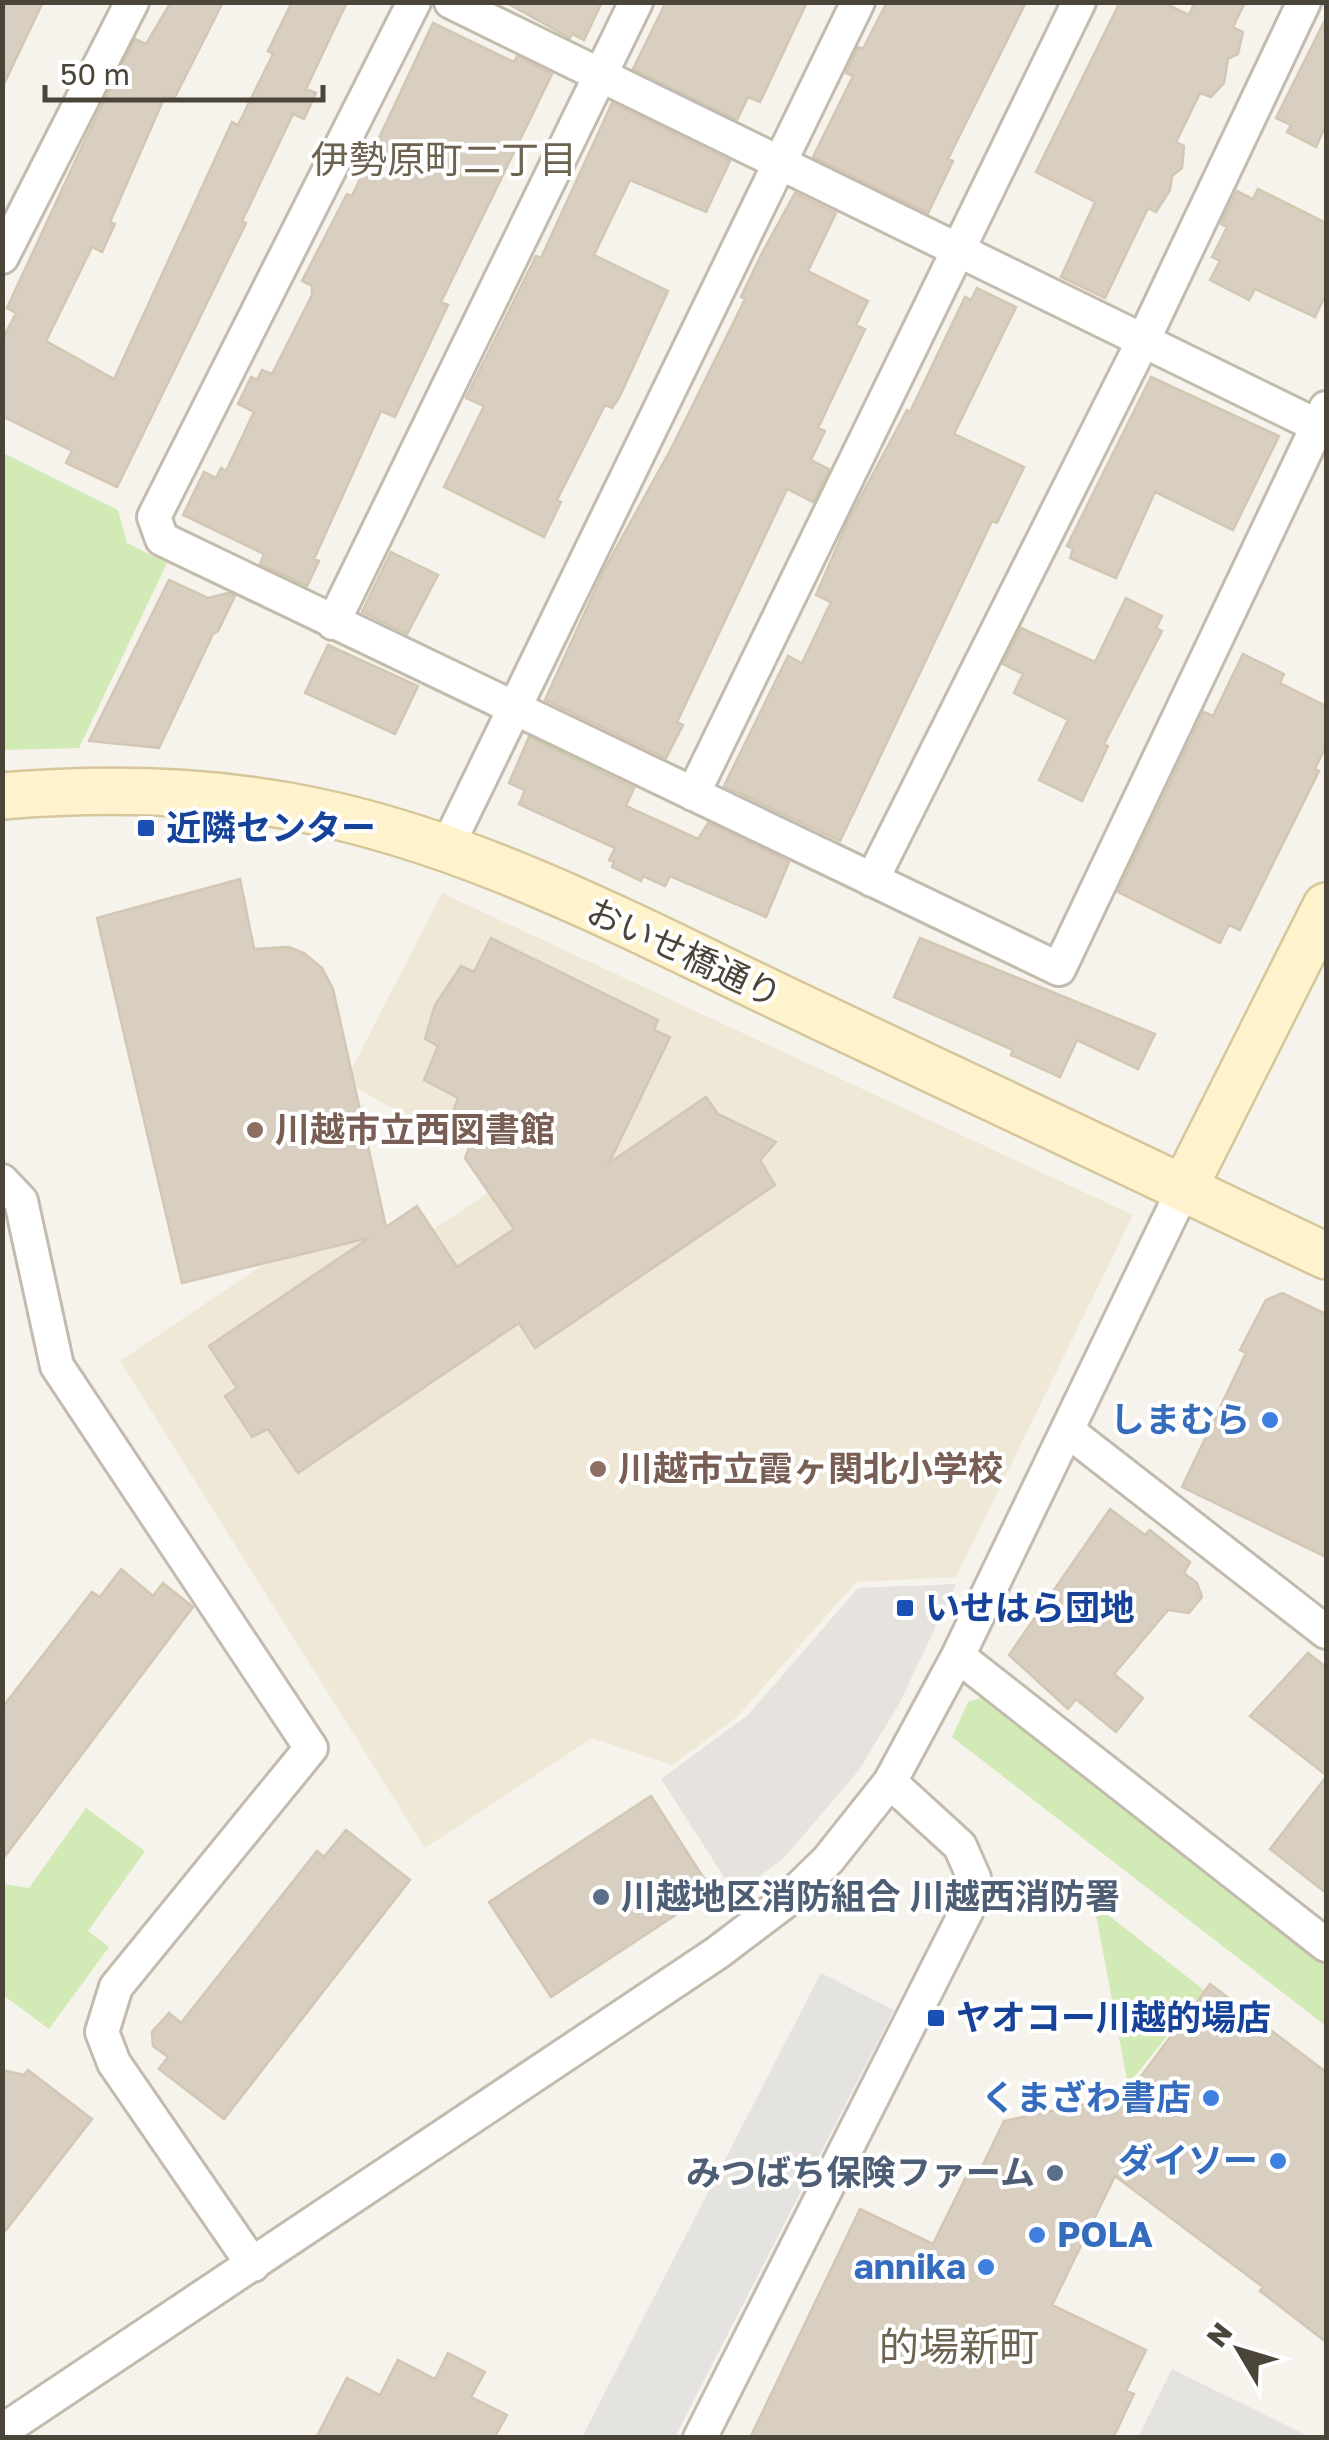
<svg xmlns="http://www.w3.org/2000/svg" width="1329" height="2440" viewBox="0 0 1329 2440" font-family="'Golos Text','Noto Sans JP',sans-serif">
  <rect width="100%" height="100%" fill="#f6f3ec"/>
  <!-- industrial -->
  <path fill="#e6e2dd" d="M956,1584L899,1704L859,1770L784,1858L735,1894L661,1779L748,1715L858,1588Z"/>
  <!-- education -->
  <path fill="#efe8d6" d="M442,893L1133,1215L956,1577L856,1582L737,1717L672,1765L592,1738L425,1848L120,1361L349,1207L386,1261L515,1175L345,1082Z"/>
  <!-- green -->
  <path fill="#d2eab5" d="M3,453L118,510L127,543L167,563L79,748L3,750Z
    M984,1697L1326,1961V2026L952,1737L968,1702Z
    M86,1808L145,1851L88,1931L109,1947L49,2029L3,1995V1884L29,1888Z
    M1094,1904L1204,1990L1128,2085Z"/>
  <!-- parking -->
  <path fill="#e5e3e0" d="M821,1973L894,2010L675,2437H582Z
    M1172,2369L1310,2437H1138Z"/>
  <!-- building -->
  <path fill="#d8cfc1" stroke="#d3c7b4" stroke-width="2.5" d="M2,2H43L2,88Z
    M171,2H223L173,101L165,96L110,222L115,224L102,252L92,247L46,341L114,379L232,122L238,125L273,54L268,51L292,2H347L306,89L316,93L304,119L293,114L242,221L246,223L117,487L66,463L72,451L2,416V340L16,313L7,308L85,140L135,39L146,44Z
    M505,2H602L584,40L572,34L570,38Z
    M666,2H807L760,102L748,97L737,120L633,69Z
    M887,2H1026L948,159L953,161L928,213L813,157L853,76L846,73L858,47L863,49Z
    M1120,2H1162L1189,15L1195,2H1245L1233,27L1243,32L1238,54L1228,59L1224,83L1211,97L1200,93L1176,142L1184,146L1182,168L1172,176L1170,190L1156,212L1148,208L1105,298L1061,277L1095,202L1036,172Z
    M1326,18V125L1316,147L1287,132L1291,125L1276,118Z
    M433,23L514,62L517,56L552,74L441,302L448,305L395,417L381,411L314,559L319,561L307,586L260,564L264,554L183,515L204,472L216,478L221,468L226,471L254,412L238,404L251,377L257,380L262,370L272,374L312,295V286L302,281L347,194L352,196Z
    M612,103L730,161L706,212L630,180L594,255L668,291L619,398L612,408L605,405L557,500L561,502L544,537L444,487L484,406L466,398L536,256L541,258Z
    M1258,189L1326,223V294L1315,317L1255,289L1249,300L1210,280L1220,261L1212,257L1227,227L1221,224L1237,191L1253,199Z
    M795,193L836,213L808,271L868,301L856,325L865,329L818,428L825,431L811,460L829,469L813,502L787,489L677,722L683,725L666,758L545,700L604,570L672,447L745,299L741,297L762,253Z
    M977,288L1016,307L954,434L1024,467L997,523L992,521L840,841L724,786L788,656L802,663L831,602L816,595L849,519L907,410L910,412L965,297L971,300Z
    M1151,377L1279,436L1233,530L1155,492L1116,578L1070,558L1073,549L1067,546Z
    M391,552L438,575L407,634L362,612Z
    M169,580L208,598L228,593L235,596L218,631L213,634L159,748L89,741Z
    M1126,598L1162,616L1156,628L1162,631L1104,744L1108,746L1082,801L1039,780L1068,720L1014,693L1023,674L1003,664L1021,628L1095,662Z
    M328,645L418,686L395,734L305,693Z
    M1243,654L1284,674L1280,683L1326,706V746L1315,769L1319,771L1240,930L1229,925L1220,943L1118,892L1204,712L1213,716Z
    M529,737L634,788L626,806L698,839L708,823L789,862L766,917L670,876L665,886L643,876L641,881L612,867L614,862L609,860L615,848L519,804L525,790L509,783Z
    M240,879L254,949L289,947L304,953L322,968L333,989L386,1227L417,1206L457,1267L514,1229L465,1158L477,1128L452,1115L458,1098L424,1080L438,1046L425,1039L435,1005L461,966L474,972L491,938L658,1020L654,1030L670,1037L609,1163L706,1097L718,1114L776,1142L760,1160L775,1185L535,1348L519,1323L298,1473L268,1429L252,1437L225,1396L237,1388L209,1346L369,1238L182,1283L97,918Z
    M920,938L1155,1034L1138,1069L1077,1040L1060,1077L1011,1055L1013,1050L894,997Z
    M1282,1293L1326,1314V1557L1182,1487L1246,1353L1240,1350L1266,1300Z
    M1110,1509L1145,1535L1150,1530L1190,1562L1184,1573L1197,1583L1202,1597L1189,1613L1168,1610L1114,1674L1143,1698L1116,1732L1076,1699L1068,1709L1009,1655Z
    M121,1569L153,1596L163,1583L193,1607L2,1860V1708L92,1592L100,1597Z
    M1308,1653L1326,1667V1775L1250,1716Z
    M1326,1777V1893L1270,1849Z
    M651,1796L712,1891L551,1997L489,1902Z
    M346,1830L410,1880L224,2119L159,2069L168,2057L153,2046L152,2032L169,2013L181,2023L317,1851L324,1857Z
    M1210,1984L1326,2072V2342L1260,2291L1263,2287L1115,2176L1052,2305L1146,2350L1126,2391L1134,2394L1113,2438H750L860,2209L933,2244L968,2173L977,2177L1004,2121L1127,2095Z
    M2,2070L24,2075L28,2070L92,2119L2,2235Z
    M448,2353L485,2372L471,2397L507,2415L494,2438H316L347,2378L380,2395L398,2360L435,2379Z"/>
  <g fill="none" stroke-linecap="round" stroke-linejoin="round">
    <!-- street casing -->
    <g stroke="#c2bbae" stroke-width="38">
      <path id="street" d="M414,2L154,517L162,539L1059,969L1326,408
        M451,2L1326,430
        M2,257L132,2
        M333,623L636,2
        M693,794L1079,2
        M446,849L858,2
        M872,880L1143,341L1304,2
        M2,1181L21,1201L57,1366L311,1748L116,1987L102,2032L114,2063L253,2265
        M1068,1431L1326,1632
        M958,1656L1326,1945
        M2,2431L717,1953L787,1900L828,1860L890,1782L958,1656L1184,1188
        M700,2438L967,1910L974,1878L960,1846L890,1782"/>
    </g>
    <!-- secondary casing -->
    <g stroke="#d6c79b" stroke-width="50">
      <path id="secondary" d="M2,796C99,788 193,789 288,806C476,839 650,937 821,1017C989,1096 1158,1176 1326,1256
        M1184,1188L1326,906"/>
    </g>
    <!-- street -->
    <use href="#street" stroke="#fff" stroke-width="32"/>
    <!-- secondary -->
    <use href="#secondary" stroke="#fff3cd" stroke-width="45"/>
  </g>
  <!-- markers -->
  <g fill="#1a4fb4" stroke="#fff" stroke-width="4">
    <rect x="136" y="818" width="20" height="20" rx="5"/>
    <rect x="895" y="1598" width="20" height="20" rx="5"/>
    <rect x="926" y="2008" width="20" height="20" rx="5"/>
  </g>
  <g fill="#8d6e63" stroke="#fff" stroke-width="4">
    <circle cx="255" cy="1130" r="10"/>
    <circle cx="598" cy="1469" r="10"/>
  </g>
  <g fill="#3f7fe0" stroke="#fff" stroke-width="4">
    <circle cx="1270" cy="1420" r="10"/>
    <circle cx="1211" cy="2098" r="10"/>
    <circle cx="1278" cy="2161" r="10"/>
    <circle cx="1037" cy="2235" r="10"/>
    <circle cx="986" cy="2267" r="10"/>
  </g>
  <g fill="#5c6f8a" stroke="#fff" stroke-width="4">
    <circle cx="601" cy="1897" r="10"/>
    <circle cx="1055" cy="2173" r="10"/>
  </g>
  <g text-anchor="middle" stroke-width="8" stroke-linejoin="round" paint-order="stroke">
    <!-- transit labels -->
    <g font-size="35" font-weight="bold" fill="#164399" stroke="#fff" text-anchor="start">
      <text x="166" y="840">近隣センター</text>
      <text x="925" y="1620">いせはら団地</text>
      <text x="956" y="2030">ヤオコー川越的場店</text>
    </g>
    <!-- street labels -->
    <g font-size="35" fill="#4b4439" stroke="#fff">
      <text transform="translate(684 953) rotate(25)" y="12">おいせ橋通り</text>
    </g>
    <!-- education labels -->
    <g font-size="35" font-weight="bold" fill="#785e54" stroke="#fff" text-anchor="start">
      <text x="275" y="1142">川越市立西図書館</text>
      <text x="618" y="1481">川越市立霞ヶ関北小学校</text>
    </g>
    <!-- shop labels -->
    <g font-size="35" font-weight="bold" fill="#366cbe" stroke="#fff" text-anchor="end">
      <text x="1250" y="1432">しまむら</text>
      <text x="1191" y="2110">くまざわ書店</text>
      <text x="1258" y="2173">ダイソー</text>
      <text x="1057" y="2247" text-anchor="start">POLA</text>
      <text x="966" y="2279">annika</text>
    </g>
    <!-- service labels -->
    <g font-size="35" font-weight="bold" fill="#4e5e75" stroke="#fff" text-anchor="start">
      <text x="621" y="1909">川越地区消防組合 川越西消防署</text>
      <text x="1035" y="2185" text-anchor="end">みつばち保険ファーム</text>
    </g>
    <!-- neighbourhood labels -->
    <g font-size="38" fill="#6e6250" stroke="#fff">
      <text x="444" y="173">伊勢原町二丁目</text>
    </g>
    <!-- quarter labels -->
    <g font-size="40" fill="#6e6250" stroke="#fff">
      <text x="959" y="2361">的場新町</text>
    </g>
  </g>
  <!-- border -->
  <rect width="1329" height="2440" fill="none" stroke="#4b4439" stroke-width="10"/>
  <!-- north arrow -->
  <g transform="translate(1239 2350) rotate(308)" stroke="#ffffff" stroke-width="8" paint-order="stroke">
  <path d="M0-8L18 38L0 25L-18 38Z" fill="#4b4439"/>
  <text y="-15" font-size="28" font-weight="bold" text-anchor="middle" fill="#4b4439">N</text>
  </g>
  <!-- scale -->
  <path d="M45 85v15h278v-15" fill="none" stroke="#4b4439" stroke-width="5"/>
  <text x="60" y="85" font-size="30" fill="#4b4439" stroke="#ffffff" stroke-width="8" paint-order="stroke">50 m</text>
</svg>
